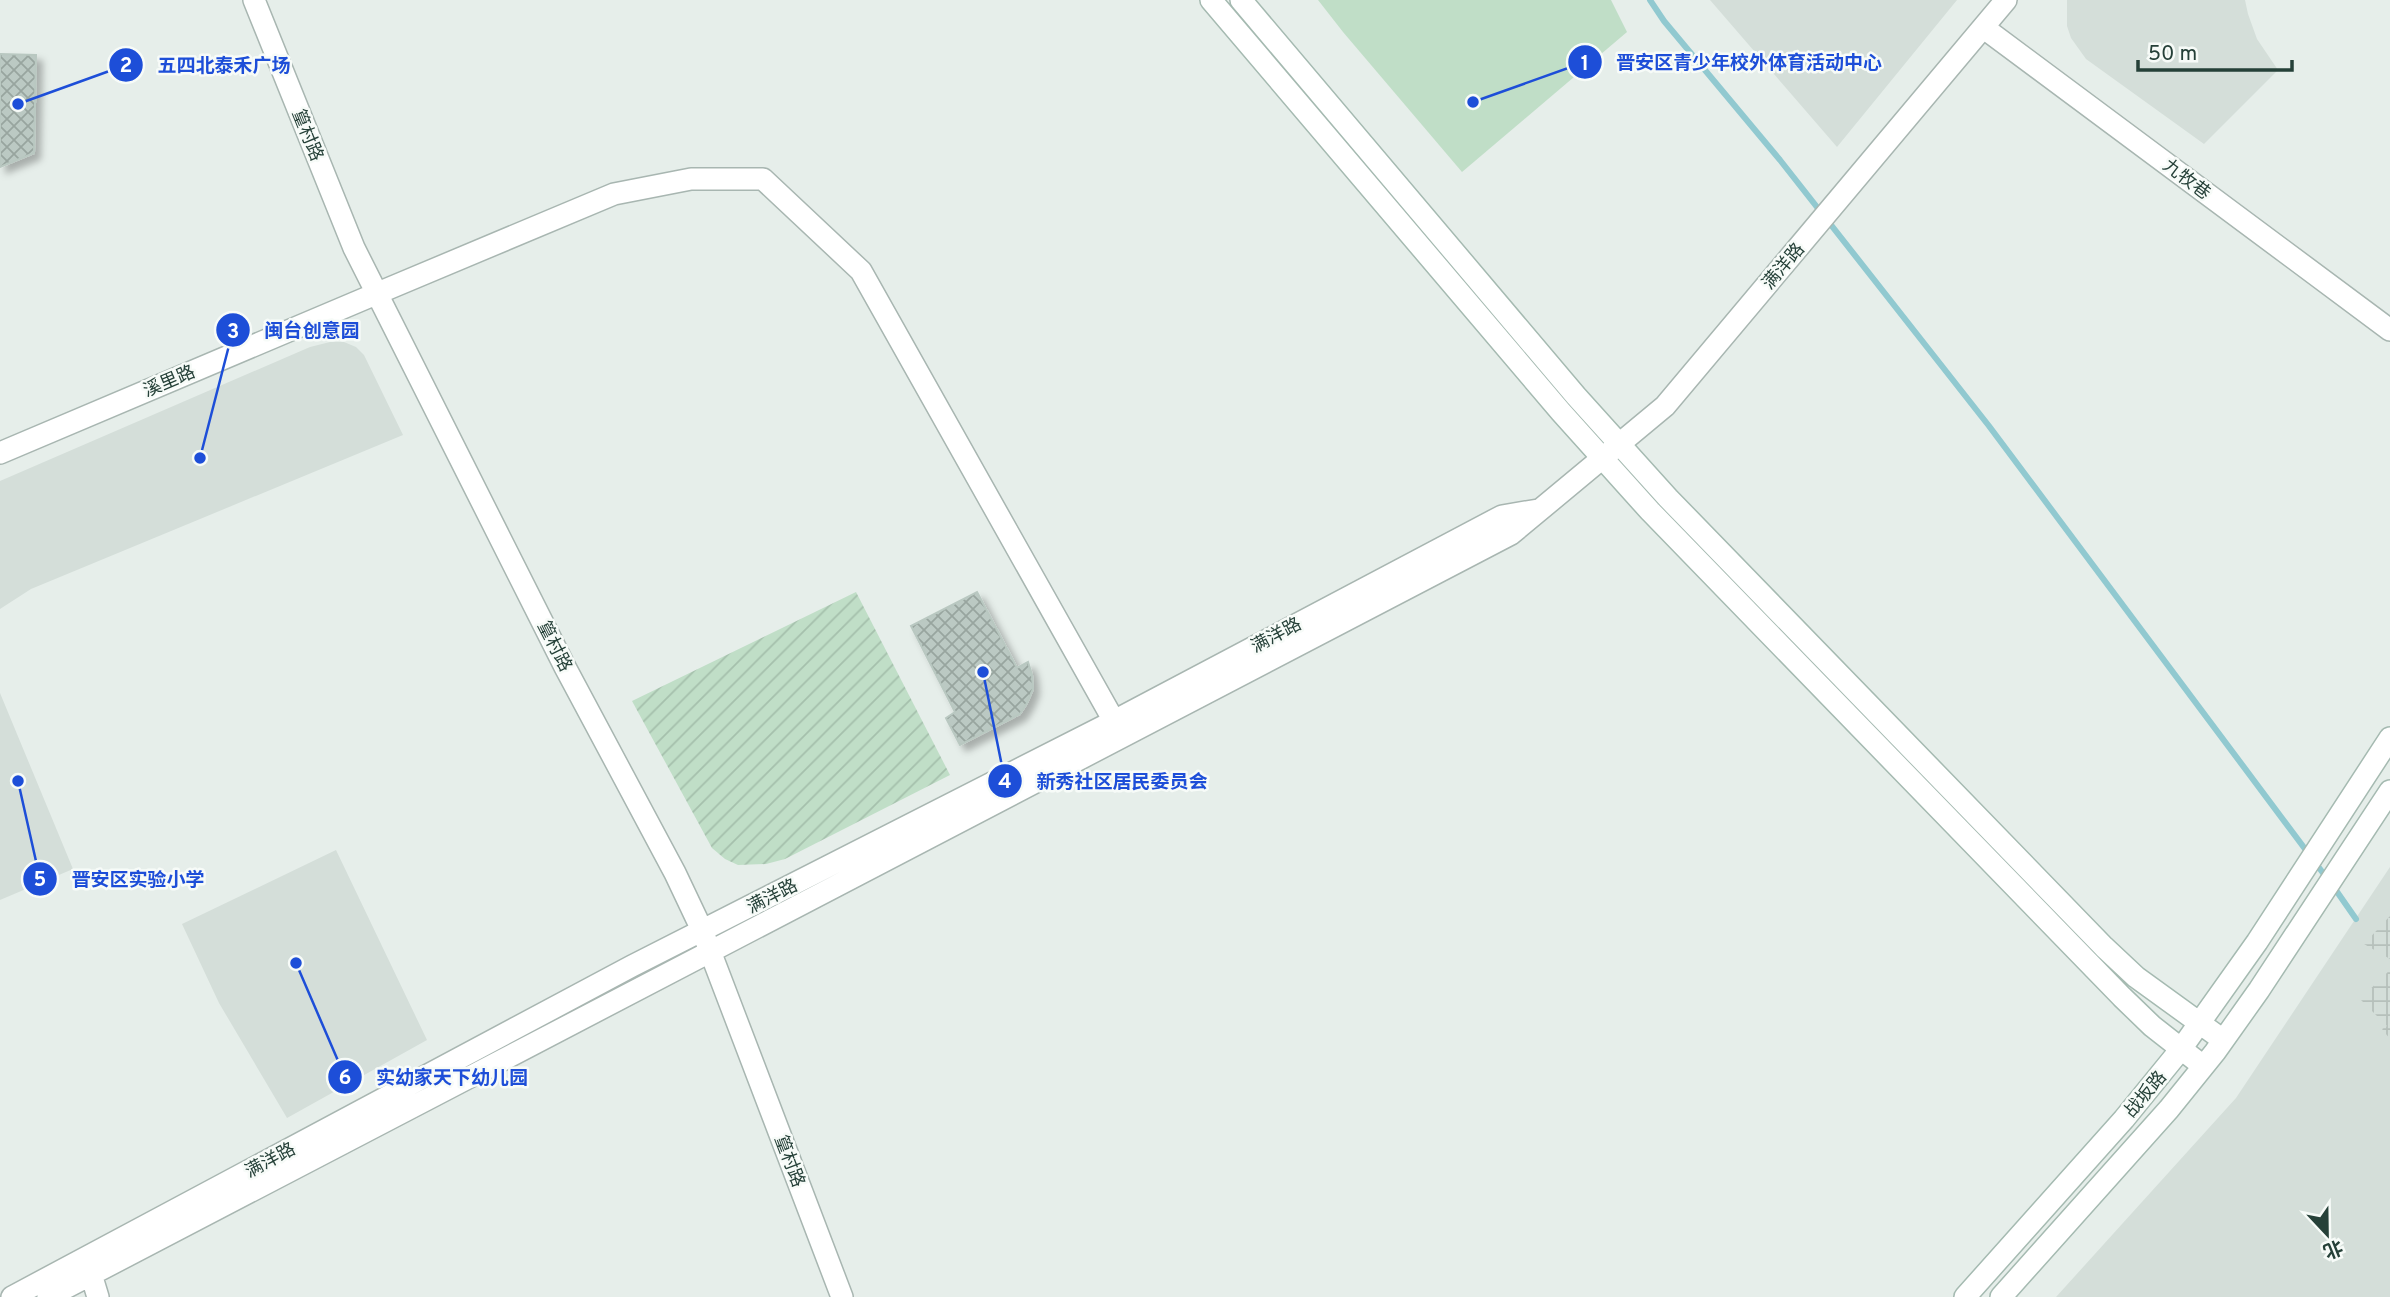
<svg xmlns="http://www.w3.org/2000/svg" width="2390" height="1297" viewBox="0 0 2390 1297" font-family="Overpass,'Noto Sans SC',sans-serif">
  <defs>
    <pattern id="industrial-grid" width="8" height="8" patternUnits="userSpaceOnUse" patternTransform="scale(1.75)"><rect width="8" height="8" fill="#d4ded9"/><path d="M0 4h8M4 0v8" fill="none" stroke="#b6c0bb"/></pattern>
    <pattern id="garden-furrows" width="10" height="10" patternUnits="userSpaceOnUse" patternTransform="scale(1.75)"><rect width="10" height="10" fill="#c0dec7"/><path d="M-1 1l2-2M0 10L10 0M9 11l2-2" fill="none" stroke="#a5c0ac"/></pattern>
    <pattern id="building-cross-hatch" width="8" height="8" patternUnits="userSpaceOnUse" patternTransform="scale(1.75)"><rect width="8" height="8" fill="#bbc9c3"/><path d="M0 0l8 8M0 8l8-8" fill="none" stroke="#98a59f"/></pattern>
    <filter id="shadow"><feDropShadow dx="6" dy="6" stdDeviation="3.5" flood-color="#0004"/></filter>
  </defs>
  <rect width="100%" height="100%" fill="#e6eeea"/>
  <!-- built -->
  <path fill="#d4ded9" d="M1710,0H1957L1837,147Z
    M2067,0H2245L2248,14L2257,39L2278,70L2204,144L2086,59L2071,38L2067,26Z
    M330,342H344L356,347L364,355L403,435L31,589L0,609V481L310,347Z
    M0,693L73,869L0,900Z
    M336,850L427,1040L287,1118L219,1003L182,924Z
    M2390,867V1297H2056L2236,1098Z"/>
  <!-- industrial -->
  <path fill="url(#industrial-grid)" d="M2390,916V959L2364,944Z
    M2390,970V1039L2382,1029L2387,1026L2360,999Z"/>
  <!-- grass -->
  <path fill="#c0dec7" d="M1318,0H1611L1627,32L1462,172L1343,32Z"/>
  <!-- garden -->
  <path fill="url(#garden-furrows)" d="M856,592L950,775L785,859L766,864L738,865L725,859L712,848L632,701Z"/>
  <g fill="none" stroke-linecap="round" stroke-linejoin="round">
    <!-- stream -->
    <path stroke="#91c9d0" stroke-width="6" d="M1650,0L1664,21L1780,160L1989,426L2326,877
      M2333,886L2356,919"/>
  </g>
  <!-- building -->
  <path fill="url(#building-cross-hatch)" stroke="#b9c8c1" stroke-width="2" filter="url(#shadow)" d="M0,54L36,55L34,153L0,167Z
    M977,592L1017,668L1028,662L1032,675L1033,689L1027,703L1020,714L960,745L946,718L955,712L911,626Z"/>
  <g fill="none" stroke-linecap="round" stroke-linejoin="round">
    <!-- minor casing -->
    <g stroke="#a8b6b1" stroke-width="24">
      <path id="minor" d="M378,293L614,194L691,179H763L861,271L1114,721"/>
    </g>
    <!-- tertiary casing -->
    <g stroke="#a8b6b1" stroke-width="24">
      <path id="tertiary" d="M254,0L354,248L565,667L675,873L702,930L842,1297
        M1984,28L2390,330
        M0,453L378,293
        M88,1264L98,1297
        M12,1297L632,966L1114,721L1502,516L1538,510
        M48,1297L1511,534L1665,406L2006,0"/>
    </g>
    <!-- secondary casing -->
    <g stroke="#a5bab1" stroke-width="24">
      <path id="secondary" d="M1211,0L1561,412L1650,511L2122,997L2152,1026L2203,1066
        M1241,0L1576,396L1668,498L2104,947L2136,977L2223,1040
        M1965,1297L2124,1119L2181,1049L2257,942L2390,738
        M2001,1297L2169,1109L2215,1052L2259,990L2390,791"/>
    </g>
    <!-- minor -->
    <use href="#minor" stroke="#fff" stroke-width="21"/>
    <!-- tertiary -->
    <use href="#tertiary" stroke="#fff" stroke-width="21"/>
    <!-- secondary -->
    <use href="#secondary" stroke="#fff" stroke-width="21"/>
  </g>
  <g text-anchor="middle" stroke-width="5" stroke-linejoin="round" paint-order="stroke">
    <!-- street labels -->
    <g font-size="18" fill="#254038" stroke="#f7fbf8">
      <text transform="translate(308 135) rotate(68)" y="6">篁村路</text>
      <text transform="translate(2187 179) rotate(37)" y="6">九牧巷</text>
      <text transform="translate(1783 266) rotate(-50)" y="6">满洋路</text>
      <text transform="translate(169 381) rotate(-23)" y="6">溪里路</text>
      <text transform="translate(1276 635) rotate(-28)" y="6">满洋路</text>
      <text transform="translate(555 646) rotate(63)" y="6">篁村路</text>
      <text transform="translate(772 896) rotate(-27)" y="6">满洋路</text>
      <text transform="translate(2145 1094) rotate(-50)" y="6">战坂路</text>
      <text transform="translate(270 1160) rotate(-28)" y="6">满洋路</text>
      <text transform="translate(790 1161) rotate(69)" y="6">篁村路</text>
    </g>
  </g>
  <!-- callouts -->
  <path fill="none" stroke="#1d4ed8" stroke-width="2.5" d="M1473 102L1585 62M18 104L126 65M200 458L233 330M983 672L1005 781M18 781L40 879M296 963L345 1077"/>
  <g fill="#1d4ed8" stroke="#f7fbf8" stroke-width="2.5">
    <circle cx="1473" cy="102" r="7"/>
    <circle cx="18" cy="104" r="7"/>
    <circle cx="200" cy="458" r="7"/>
    <circle cx="983" cy="672" r="7"/>
    <circle cx="18" cy="781" r="7"/>
    <circle cx="296" cy="963" r="7"/>
    <circle cx="1585" cy="62" r="18"/>
    <circle cx="126" cy="65" r="18"/>
    <circle cx="233" cy="330" r="18"/>
    <circle cx="1005" cy="781" r="18"/>
    <circle cx="40" cy="879" r="18"/>
    <circle cx="345" cy="1077" r="18"/>
  </g>
  <g font-size="21" text-anchor="middle" font-weight="bold" fill="#fff">
    <text x="1585" y="70">1</text>
    <text x="126" y="72">2</text>
    <text x="233" y="338">3</text>
    <text x="1005" y="788">4</text>
    <text x="40" y="886">5</text>
    <text x="345" y="1084">6</text>
  </g>
  <g font-size="19" text-anchor="middle" font-weight="bold" fill="#1d4ed8" stroke="#f7fbf8" stroke-width="5" stroke-linejoin="round" paint-order="stroke">
    <text x="1749" y="69">晋安区青少年校外体育活动中心</text>
    <text x="224" y="72">五四北泰禾广场</text>
    <text x="312" y="337">闽台创意园</text>
    <text x="1122" y="788">新秀社区居民委员会</text>
    <text x="138" y="886">晋安区实验小学</text>
    <text x="452" y="1084">实幼家天下幼儿园</text>
  </g>
  <!-- north arrow -->
  <g transform="translate(2327 1234) rotate(158)" stroke="#f7fbf8" stroke-width="5" paint-order="stroke">
  <path d="M0-5L12 26L0 18L-12 26Z" fill="#254038"/>
  <text y="-10" font-size="19" font-weight="bold" text-anchor="middle" fill="#254038">北</text>
  </g>
  <!-- scale -->
  <path d="M2138 60v10h154v-10" fill="none" stroke="#254038" stroke-width="3.5"/>
  <text x="2148" y="60" font-size="21" fill="#254038" stroke="#f7fbf8" stroke-width="5" paint-order="stroke">50 m</text>
</svg>
